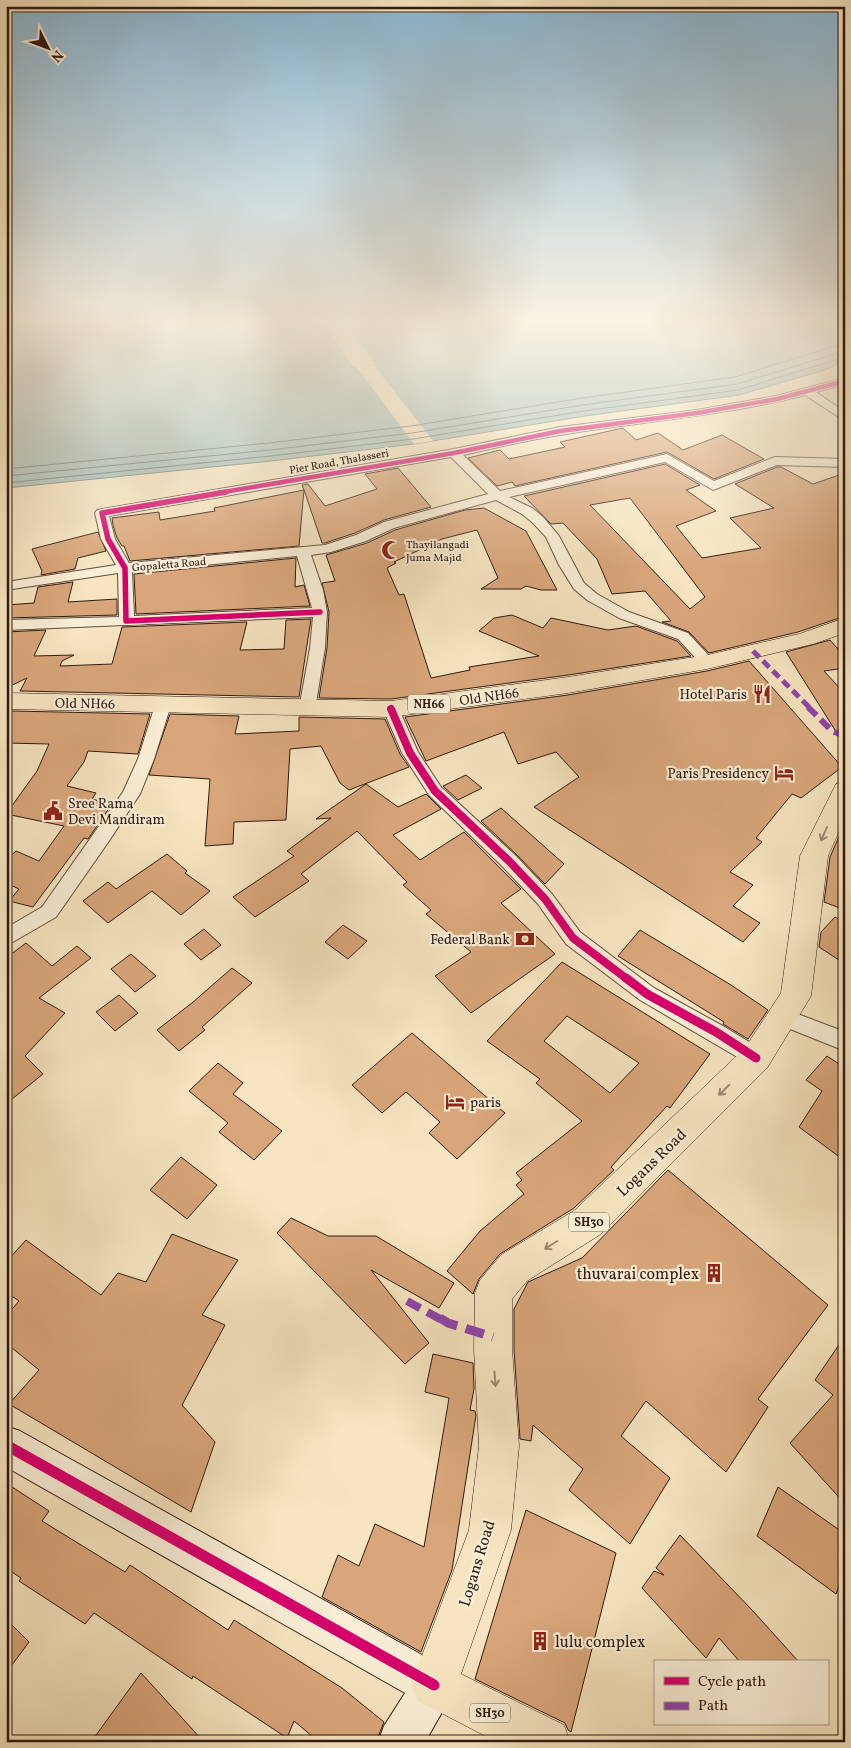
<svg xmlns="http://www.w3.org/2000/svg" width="851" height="1748" viewBox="0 0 851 1748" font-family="Vollkorn,serif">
  <rect width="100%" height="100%" fill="#f6e5c0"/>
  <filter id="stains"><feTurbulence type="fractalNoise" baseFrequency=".004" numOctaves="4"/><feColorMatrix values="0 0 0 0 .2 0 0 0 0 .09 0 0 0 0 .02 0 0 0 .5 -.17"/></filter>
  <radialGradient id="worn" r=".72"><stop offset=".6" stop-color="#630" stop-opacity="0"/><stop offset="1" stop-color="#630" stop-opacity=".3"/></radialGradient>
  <!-- water -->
  <path fill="#9ebdb9" stroke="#727c76" d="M6,322H845V361L825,370L739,395L585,416L414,444L271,461L6,488Z"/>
  <!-- pier -->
  <path fill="#f6e5c0" d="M323,322H345L375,363L373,364L433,441L414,444L356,366H353Z"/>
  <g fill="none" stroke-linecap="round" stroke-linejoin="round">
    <!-- shore -->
    <path stroke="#676c66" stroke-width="1" d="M6,469L269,443L411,426L582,398L735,377L845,343
      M6,476L270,450L412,433L583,405L737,384L845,351
      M6,483L271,456L413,439L584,411L738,390L845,357"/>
  </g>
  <!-- building -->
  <path fill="#d9a67b" stroke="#301a12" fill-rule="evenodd" d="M623,428L636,440L658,433L683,450L722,435L764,459L714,479L667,452L515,486L512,482L497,486L468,458L500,450L509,459L565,447L560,442Z
    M665,464L700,485L686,490L716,511L676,526L702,558L761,548L730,518L774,508L735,484L777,467H781L813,484L845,473V616L798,632L709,653L689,632L662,622L671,621L645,591L612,594L597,559L563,523L551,524L524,496ZM630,498L705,597L690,609L590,505Z
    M398,468L431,507L384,520L355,533L325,543H322L304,490L299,546L130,561L124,546H122L117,538L113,525L112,518L159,512L160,520L215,511L214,508L304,490L302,485L308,484L325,506L377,489L365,474Z
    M484,508L526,531L557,590H541L526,586L521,589H481L498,578L477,530L442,539L394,562L396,563L387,568L399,595L404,594L431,678L470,670L469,667L539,656L479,631L494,618L512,615L543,628L551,618L608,630L636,626L677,641L691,656L568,675L391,699L319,698L327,648L329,612L322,583L335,581L326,555L367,543L395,530L465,510Z
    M98,532L106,551L78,558L75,569L41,575L42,571L32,549Z
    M296,558L295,587L304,585L310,606L136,614L134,574Z
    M73,582L68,602L117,599V615L6,618V605L34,603L38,587Z
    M311,619L299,697L20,691L27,678L6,688V632L46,630L34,656L74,655L62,661L60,666L112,664L122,627L247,622L240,650L284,649L286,620Z
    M830,640L845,657V668L824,671L845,694V746L786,652Z
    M749,661L842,767L801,798L792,794L756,838L762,842L730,872L753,885L733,906L760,923L743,942L534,807L579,777L556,752L518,764L504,732L426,761L405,717L568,695L707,671Z
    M12,711L150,714L138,754L88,751L84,762L67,786L96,793L92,799L112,804L88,839L84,838L33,907L9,901L19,889L6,883V860L16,851L39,861L64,826L6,814L37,771L49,744L6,743V723Z
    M170,714L239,716L235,734L299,731V717L385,719L400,754L409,767L349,790L340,783L321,746L290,749L286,820L234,822L233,844L205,846L210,779L149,775Z
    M466,775L482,788L458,800L443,786Z
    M366,784L398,807L426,794L441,809L393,835L420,860L464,832L521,889L501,903L555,954L471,1013L435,976L471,952L426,914L431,910L403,885L407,882L357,831L301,874L309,881L255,917L233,897L294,856L287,851L331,818L316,819Z
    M501,808L564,864L545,884L517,855L481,821Z
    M845,823V910L824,902L830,857Z
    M167,854L187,871L185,873L210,891L181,915L152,891L108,923L83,901L108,882L116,889Z
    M835,917L845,923V964L819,947L821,932Z
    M343,925L367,941L348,959L325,942Z
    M204,929L221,945L201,960L184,944Z
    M640,930L731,985L768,1010L748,1039L723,1024L724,1022L618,956Z
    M26,943L52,966L77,946L91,958L39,998L65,1013L25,1056L43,1074L6,1104V958Z
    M131,954L156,976L135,992L111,969Z
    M562,962L710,1054L670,1108L667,1106L611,1167L614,1170L574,1208L500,1254L479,1279L473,1294L447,1271L480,1231L524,1194L516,1185L522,1180L516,1173L582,1121L536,1083L540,1079L487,1041ZM567,1016L639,1063L610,1093L544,1041Z
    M232,968L252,983L202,1027L205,1030L179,1051L157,1030L192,1003Z
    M119,995L138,1013L115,1031L96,1012Z
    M412,1033L505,1113L457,1159L429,1133L440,1122L406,1092L382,1113L352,1085Z
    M827,1056L845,1068V1161L799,1127L822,1091L806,1080Z
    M218,1063L243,1083L233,1094L282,1131L254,1160L219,1132L228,1123L189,1091Z
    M181,1157L217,1185L187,1219L150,1190Z
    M668,1170L828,1305L758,1399L768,1407L726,1472L646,1401L621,1436L670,1478L630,1544L569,1490L583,1469L533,1425L531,1441L520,1439L514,1349V1309L528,1282L582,1258Z
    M291,1218L328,1236H376L454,1283L439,1308L371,1270L429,1343L405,1364L277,1233Z
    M172,1234L238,1260L202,1315L225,1325L182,1405L215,1442L191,1512L9,1404L39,1370L6,1343V1316L19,1301L6,1292V1262L26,1240L101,1295L118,1273L146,1282Z
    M845,1336V1504L790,1443L833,1395L815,1380Z
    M433,1354L473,1363L474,1389L470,1410L475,1411L476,1415L452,1570L421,1652L322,1597L338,1555L359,1566L375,1524L424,1547L449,1398L425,1392Z
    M6,1483L49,1511L42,1521L125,1572L130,1565L228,1630L234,1620L342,1688L384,1722L376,1742H319L294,1721L287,1738L193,1676L192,1679L94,1613L85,1624L19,1581L21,1578L6,1568Z
    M778,1487L845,1534V1571L836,1594L757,1536Z
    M526,1510L616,1553L571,1732L568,1730L565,1723L475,1679Z
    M680,1535L752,1610L799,1662H740L719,1638L706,1658L642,1588L654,1571L664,1575L656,1568Z
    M6,1619L29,1642L6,1673Z
    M141,1673L204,1742H91Z"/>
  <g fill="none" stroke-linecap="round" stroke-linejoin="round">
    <!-- street casing -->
    <g stroke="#624d3e" stroke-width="2">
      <path id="street" d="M845,378V384L816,392L845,412V421L805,395C725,416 642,421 560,435C527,440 495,448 463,455L500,491L667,454L714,481L775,457L845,459V467L777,465L713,490L665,462L509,497L532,508L543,517L559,536L584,583L597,594L629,612L688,633L712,659L715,662L712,665H702L678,639L619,618L587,600L574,589L559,565L546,537L533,523L522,514L496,500L394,528L366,541L331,552L311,555L323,590L327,612L325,648L315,709L313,713L307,714L301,713L299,709L310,648L313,617L6,630V620L119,617L118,573L6,590V582L116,565L101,539L95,513L97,510L454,449L560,427L697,410L776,396ZM451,457L488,494L384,522L356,535L325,545L129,563L115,539L109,516ZM297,556L312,608L134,616L132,572Z
        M163,700L169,701L171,705L154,759L140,794L109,841L56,917L6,946V928L42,907L123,792L138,759L155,705L157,701Z
        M391,704L397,705L399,709L418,752L441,787L516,856L552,894L580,932L654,988L723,1026L764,1051L767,1058L764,1065L756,1068L640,1000L566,944L538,904L502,866L429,795L402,753L383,709L385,705Z
        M782,1008L845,1032V1051L775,1023L772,1017L775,1011Z"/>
    </g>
    <!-- secondary casing -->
    <g stroke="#301a12" stroke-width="2">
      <path id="secondary" d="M6,1426L20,1431L449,1670L456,1685L449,1700L425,1742H378L384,1726L405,1693L6,1467Z"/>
    </g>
    <!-- primary casing -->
    <g stroke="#301a12" stroke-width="1">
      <path id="primary" d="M845,618V633L813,644L707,669L568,693L391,717L6,709V693L391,701L568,677L707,655L799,634Z
        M845,781V818L828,856L811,996L767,1068L601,1234L527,1281L512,1299V1349L519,1446L511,1530L461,1674L564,1725L570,1742H497L418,1701L411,1685L469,1530L479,1446L474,1349L475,1293L480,1280L501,1255L575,1210L745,1048L781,993L800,856L836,784Z"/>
    </g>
    <!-- street -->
    <use href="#street" fill="#f9eed6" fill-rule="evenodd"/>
    <!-- secondary -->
    <use href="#secondary" fill="#f9eed6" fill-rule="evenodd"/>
    <!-- primary -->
    <use href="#primary" fill="#f6e5c0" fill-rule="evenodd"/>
    <!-- quiet-far3 -->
    <path stroke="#8e44ad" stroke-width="5" stroke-dasharray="9 5" stroke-linecap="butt" d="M753,651L810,708"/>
    <!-- quiet-far2 -->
    <path stroke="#8e44ad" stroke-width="6" stroke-dasharray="12 6" stroke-linecap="butt" d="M808,707L832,731L845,736"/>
    <!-- quiet-far1 -->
    <path stroke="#8e44ad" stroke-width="8" stroke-dasharray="15 8" stroke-linecap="butt" d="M407,1301L442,1320"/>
    <!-- quiet -->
    <path stroke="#8e44ad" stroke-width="9" stroke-dasharray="19 9" stroke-linecap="butt" d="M440,1318L448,1323L493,1337"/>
    <!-- cycleway-far4 casing -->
    <g stroke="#f9eed6" stroke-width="6">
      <path id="cycleway-far4" d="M218,493L454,453L560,431L697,413L777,399L845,381"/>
    </g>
    <!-- cycleway-far3 casing -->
    <g stroke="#f9eed6" stroke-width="8">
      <path id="cycleway-far3" d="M226,492L102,513L108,539L125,568L126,621L320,612"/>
    </g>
    <!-- cycleway-far2 casing -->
    <g stroke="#f9eed6" stroke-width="11">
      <path id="cycleway-far2" d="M391,709L410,753L435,791L509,861L545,899L573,938L627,979"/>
    </g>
    <!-- cycleway-far1 casing -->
    <g stroke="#f9eed6" stroke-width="12">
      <path id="cycleway-far1" d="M626,978L647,994L716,1032L756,1058"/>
    </g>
    <!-- cycleway casing -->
    <g stroke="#f9eed6" stroke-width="14">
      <path id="cycleway" d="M6,1445L434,1685"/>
    </g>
    <!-- cycleway-far4 -->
    <use href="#cycleway-far4" stroke="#d6006c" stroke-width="4.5"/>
    <!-- cycleway-far3 -->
    <use href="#cycleway-far3" stroke="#d6006c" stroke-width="5.5"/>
    <!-- cycleway-far2 -->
    <use href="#cycleway-far2" stroke="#d6006c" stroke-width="8"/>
    <!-- cycleway-far1 -->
    <use href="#cycleway-far1" stroke="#d6006c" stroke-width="9"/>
    <!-- cycleway -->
    <use href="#cycleway" stroke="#d6006c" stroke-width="11"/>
  </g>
  <!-- one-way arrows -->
  <defs><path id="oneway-shaft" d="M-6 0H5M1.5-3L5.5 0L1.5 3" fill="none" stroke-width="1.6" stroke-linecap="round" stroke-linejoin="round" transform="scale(1.25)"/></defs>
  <g stroke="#9d8a72">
    <use href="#oneway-shaft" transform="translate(824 834) rotate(114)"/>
    <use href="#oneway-shaft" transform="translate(724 1090) rotate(135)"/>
    <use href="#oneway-shaft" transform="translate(551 1245) rotate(148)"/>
    <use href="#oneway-shaft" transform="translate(495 1379) rotate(86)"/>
  </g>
  <!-- sky -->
  <linearGradient id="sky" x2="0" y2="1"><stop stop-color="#8ab8d5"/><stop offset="0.57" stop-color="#fbf3e3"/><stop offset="1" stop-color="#fbf3e3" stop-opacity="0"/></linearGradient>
  <rect width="851" height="566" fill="url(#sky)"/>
  <!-- icons -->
  <defs>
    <g id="mosque-bare" transform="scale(1.5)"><path d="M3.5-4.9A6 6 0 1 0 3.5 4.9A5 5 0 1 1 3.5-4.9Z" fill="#8f2418" stroke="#f9eed6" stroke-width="2.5" paint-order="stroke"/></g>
    <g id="restaurant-bare" transform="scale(1.5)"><path d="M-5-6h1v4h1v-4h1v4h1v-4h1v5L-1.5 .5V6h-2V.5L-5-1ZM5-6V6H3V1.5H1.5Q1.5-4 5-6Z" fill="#8f2418" stroke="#f9eed6" stroke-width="2.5" paint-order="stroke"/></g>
    <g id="hotel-bare" transform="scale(1.5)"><path d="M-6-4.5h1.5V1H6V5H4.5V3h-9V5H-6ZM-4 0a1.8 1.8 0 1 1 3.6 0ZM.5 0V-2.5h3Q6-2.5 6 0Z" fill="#8f2418" stroke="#f9eed6" stroke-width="2.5" paint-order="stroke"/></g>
    <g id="civic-bare" transform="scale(1.5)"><path d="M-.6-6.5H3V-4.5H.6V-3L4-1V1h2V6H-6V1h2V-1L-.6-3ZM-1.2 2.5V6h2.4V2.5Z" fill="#8f2418" stroke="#f9eed6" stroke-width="2.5" paint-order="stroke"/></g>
    <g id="bank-bare" transform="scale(1.5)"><path d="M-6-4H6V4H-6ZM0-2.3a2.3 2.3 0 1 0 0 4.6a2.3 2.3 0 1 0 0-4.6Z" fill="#8f2418" stroke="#f9eed6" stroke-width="2.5" paint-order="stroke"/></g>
    <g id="building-bare" transform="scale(1.5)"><path d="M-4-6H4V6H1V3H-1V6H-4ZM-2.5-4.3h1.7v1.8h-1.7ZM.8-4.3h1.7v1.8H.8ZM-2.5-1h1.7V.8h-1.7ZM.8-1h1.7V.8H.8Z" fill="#8f2418" stroke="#f9eed6" stroke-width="2.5" paint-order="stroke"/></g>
  </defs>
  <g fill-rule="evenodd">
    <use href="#mosque-bare" x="391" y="550"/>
    <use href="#restaurant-bare" x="762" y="694"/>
    <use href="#hotel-bare" x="784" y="773"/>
    <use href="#civic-bare" x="53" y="811"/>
    <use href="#bank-bare" x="525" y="939"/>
    <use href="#hotel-bare" x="455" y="1102"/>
    <use href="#building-bare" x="714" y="1273"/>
    <use href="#building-bare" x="540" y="1641"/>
  </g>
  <g text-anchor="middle" stroke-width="4.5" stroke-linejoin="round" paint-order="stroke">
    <!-- far-street labels -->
    <g font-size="11" fill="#301a12" stroke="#f9eed6">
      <text transform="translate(339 461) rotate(-10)" y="4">Pier Road, Thalasseri</text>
      <text transform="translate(169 564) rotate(-5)" y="4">Gopaletta Road</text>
    </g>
    <!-- far-poi labels -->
    <g font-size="11" fill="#301a12" stroke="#f9eed6" text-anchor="start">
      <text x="406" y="548">Thayilangadi<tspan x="406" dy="13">Juma Majid</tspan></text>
    </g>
    <!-- shield labels -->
    <g fill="#f9eed6" stroke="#6c5a4d" stroke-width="1">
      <rect x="408" y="694.5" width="42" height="19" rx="4"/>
      <rect x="569" y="1212.5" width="40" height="19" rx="4"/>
      <rect x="470" y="1703.5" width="40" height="19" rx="4"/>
    </g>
    <g font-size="12" font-weight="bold" fill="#301a12">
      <text x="429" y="708">NH66</text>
      <text x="589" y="1226">SH30</text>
      <text x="490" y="1717">SH30</text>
    </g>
    <!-- poi labels -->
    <g font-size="14" fill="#301a12" stroke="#f9eed6" text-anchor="end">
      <text x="747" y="699">Hotel Paris</text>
      <text x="769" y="778">Paris Presidency</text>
      <text x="68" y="808" text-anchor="start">Sree Rama<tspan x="68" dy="16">Devi Mandiram</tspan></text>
      <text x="510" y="944">Federal Bank</text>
      <text x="470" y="1107" text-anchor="start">paris</text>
    </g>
    <!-- street labels -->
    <g font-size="14" fill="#301a12" stroke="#f9eed6">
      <text transform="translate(489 696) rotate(-8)" y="5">Old NH66</text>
      <text transform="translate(85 703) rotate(1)" y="5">Old NH66</text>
    </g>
    <!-- near-street labels -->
    <g font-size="16" fill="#301a12" stroke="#f9eed6">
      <text transform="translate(651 1162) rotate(-44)" y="6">Logans Road</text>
      <text transform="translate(476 1563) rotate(-73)" y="6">Logans Road</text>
    </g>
    <!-- near-poi labels -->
    <g font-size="16" fill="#301a12" stroke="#f9eed6" text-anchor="end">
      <text x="699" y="1279">thuvarai complex</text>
      <text x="555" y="1647" text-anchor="start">lulu complex</text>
    </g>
  </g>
  <!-- margin -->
  <rect width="851" height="1748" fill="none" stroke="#f6e5c0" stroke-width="25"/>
  <rect x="8" y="8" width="836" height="1733" fill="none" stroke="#301a12" stroke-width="2.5"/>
  <rect x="12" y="12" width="826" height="1723" fill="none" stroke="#301a12"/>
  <!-- legend -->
  <rect x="654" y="1660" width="175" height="65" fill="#f9eed6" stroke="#a99988"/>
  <rect x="664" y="1677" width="25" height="8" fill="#d6006c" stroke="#a99988"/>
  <text x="698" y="1686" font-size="15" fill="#301a12">Cycle path</text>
  <rect x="664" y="1702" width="25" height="8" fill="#8e44ad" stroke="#a99988"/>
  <text x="698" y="1710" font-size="15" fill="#301a12">Path</text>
  <!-- north arrow -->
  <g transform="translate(48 48) rotate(132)" stroke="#f9eed6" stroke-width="4" paint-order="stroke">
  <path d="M0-4L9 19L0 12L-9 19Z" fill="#301a12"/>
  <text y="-8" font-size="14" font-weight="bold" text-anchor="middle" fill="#301a12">N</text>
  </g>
  <rect width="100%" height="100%" filter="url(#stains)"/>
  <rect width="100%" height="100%" fill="url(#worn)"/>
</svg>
